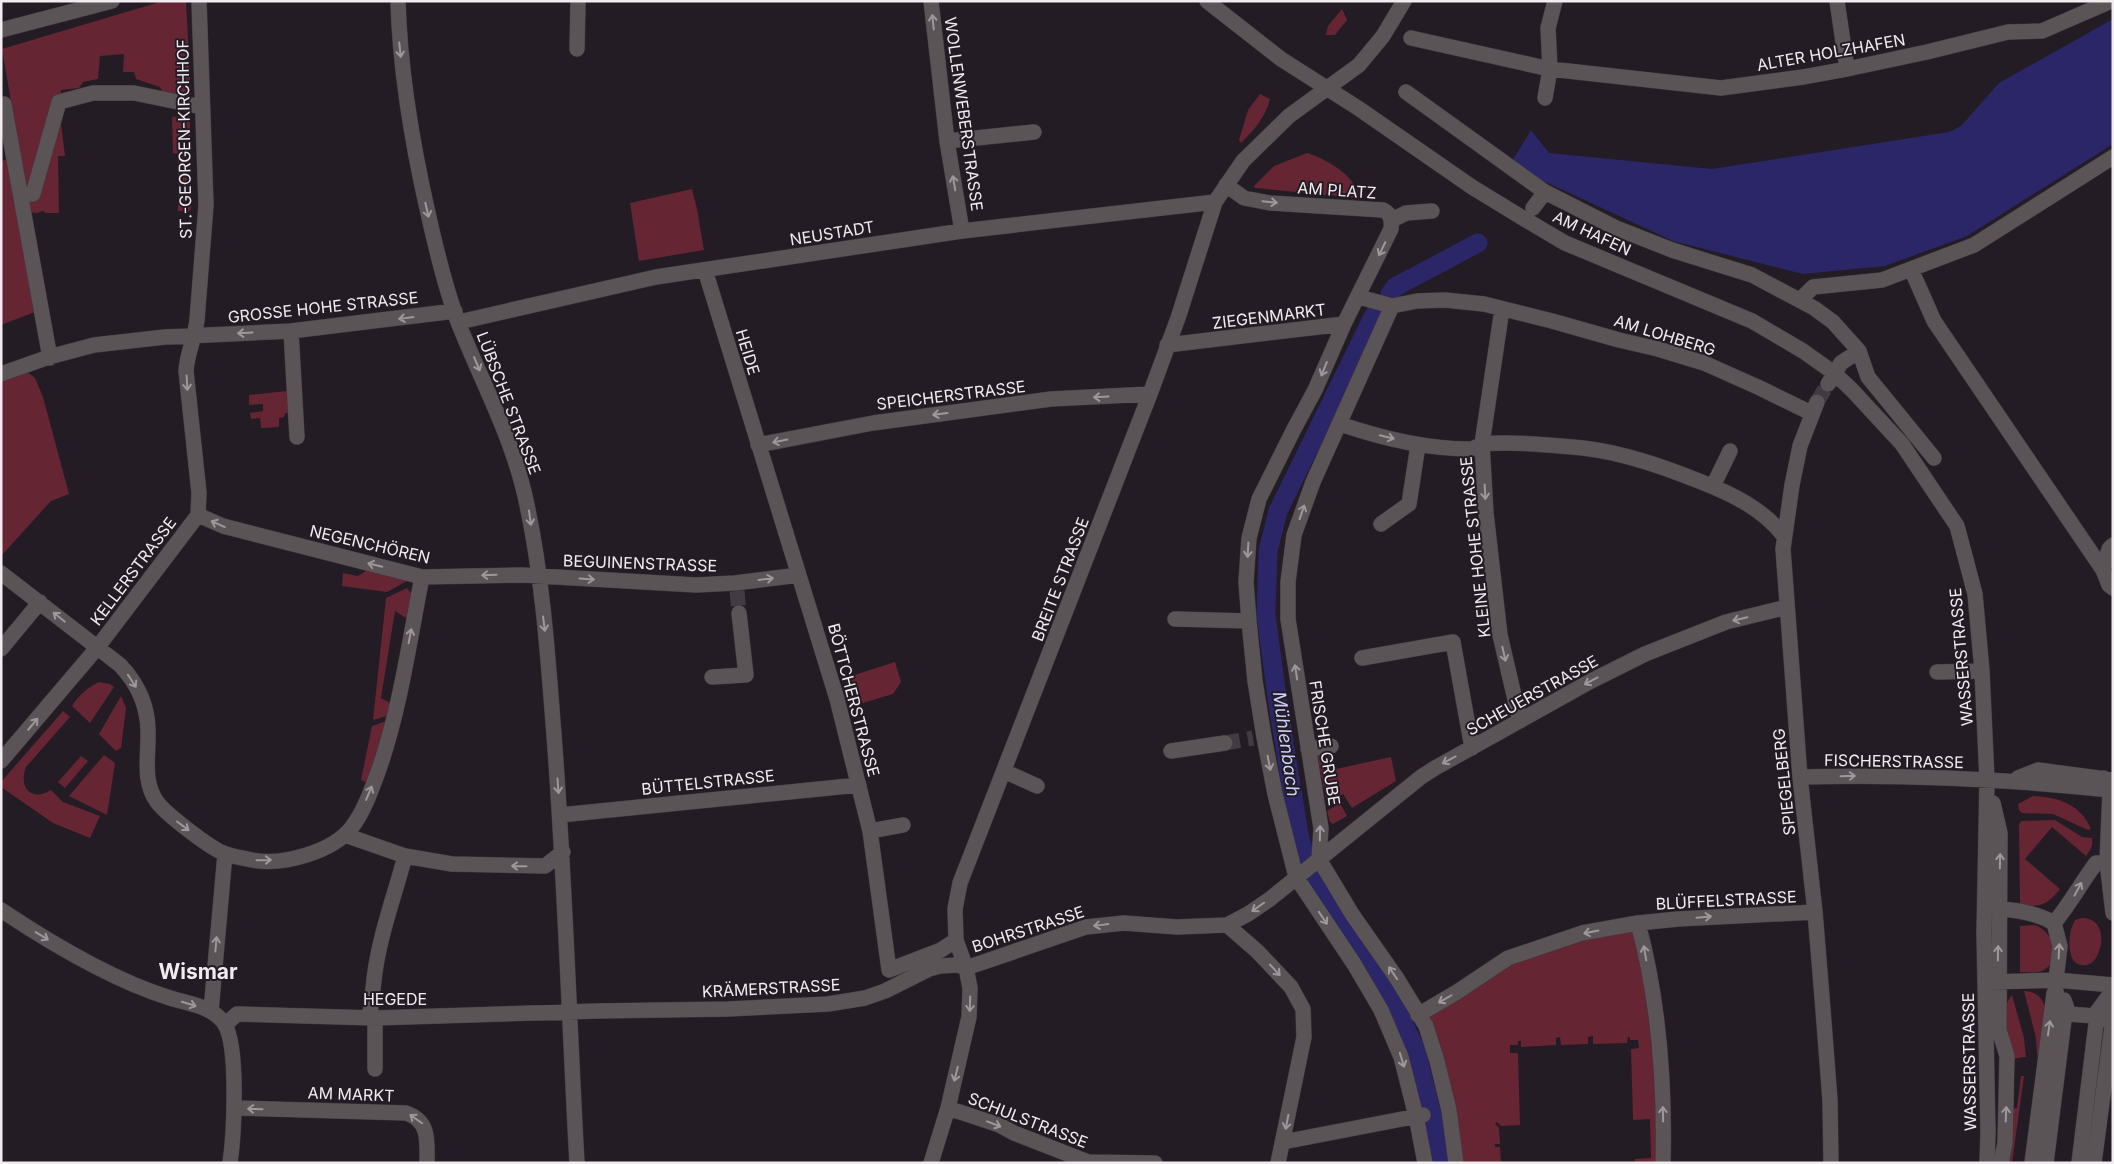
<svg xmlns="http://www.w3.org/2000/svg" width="2114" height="1164" viewBox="0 0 2114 1164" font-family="Inter,sans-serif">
  <rect width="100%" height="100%" fill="#231c24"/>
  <!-- green -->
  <path fill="#662533" d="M163,1H186L191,98L164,94L160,87L136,79L134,72H123L124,54L100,56L98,79L83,82L79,88L61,90L60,115L65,156H58L59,213H46L43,211L37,213L30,212L2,49Z
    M1342,9L1347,20L1335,35H1326L1328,26Z
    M1260,94L1270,99C1265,118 1255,129 1241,143L1239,140L1248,110Z
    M190,116L191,209L190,211H178V154L173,153L172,117Z
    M1307,153C1327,159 1356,176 1360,198L1255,188L1254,186L1274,166Z
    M9,159L35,312L1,325V161Z
    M692,189L697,209L704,250L639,261L630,203Z
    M27,372L35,378L43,397L69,494L51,501L2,555L1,382Z
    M287,391L288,413H285L284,417L279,418V427L261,428L260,418L251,419L250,413L263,411V404L249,405V395Z
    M372,567L407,581L387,592L342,586L343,573L358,576Z
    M407,588L413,596L409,620L395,611L381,698L394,705L390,715L373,720L386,598Z
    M895,662L901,682L893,694L853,706L845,678Z
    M99,682L110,684L114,687L90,723L72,706C79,695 87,688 99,682Z
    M121,696L126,708L121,748L116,751L99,734Z
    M63,711L70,717L26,767C18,788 32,802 51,790L63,802L100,816L90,838L53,823L1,787V782Z
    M389,720L369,784L361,780L372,726Z
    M1332,751L1336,769L1391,757L1396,781L1352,808L1343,794L1327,804L1317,754Z
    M104,755L115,763L107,815L69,796Z
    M81,756L88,761L65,788L58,782Z
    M2033,796C2057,797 2081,804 2091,829L2088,830L2053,814L2022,813L2019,810L2018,804Z
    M1340,803L1347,816L1333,824L1330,822L1327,811Z
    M2055,820L2082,837L2092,838C2093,846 2091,849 2086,856L2052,827L2025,859L2060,889C2048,904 2039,909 2020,904L2019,825L2021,821Z
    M2082,918C2103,918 2105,941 2097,956C2091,969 2074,968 2071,955C2068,943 2069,931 2075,920Z
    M1638,923L1649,978L1663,1163H1635V1159L1651,1158L1650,1119L1633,1120L1631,1049L1639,1048L1638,1040H1630V1037H1628L1627,1043L1593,1044V1036L1588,1037V1044L1561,1045L1560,1037L1556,1038V1045L1521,1047V1041H1518V1045H1510V1053H1518L1520,1125L1501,1126L1497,1122L1495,1124L1499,1128L1500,1144H1495V1147H1500L1501,1163H1456L1418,1015L1508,958Z
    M2035,925C2054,932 2062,959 2044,970C2037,974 2028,972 2020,972V926Z
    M2024,991C2057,992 2042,1033 2040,1055H2037L2036,1038Z
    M2012,995L2024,1038L2026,1057L2011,1059C2007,1039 1997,1012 2012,995Z
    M2021,1076H2024L2012,1163H2007L2011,1109L2017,1108Z"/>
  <!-- water -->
  <path fill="#2b2667" d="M2113,19V144L1967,236L1885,266L1803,274L1673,241L1535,177L1512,161L1531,130L1549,153L1712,169L1949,132L1961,126L1999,83Z"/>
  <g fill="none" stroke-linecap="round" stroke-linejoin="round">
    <!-- canal -->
    <path stroke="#2b2667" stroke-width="19" d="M1390,294L1395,287L1478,243
      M1374,315L1278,511L1268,551L1266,614L1277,698L1300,840L1316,885L1394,1003L1415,1048L1435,1125L1439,1163"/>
    <!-- minor-tunnel -->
    <path stroke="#423b43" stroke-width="15" stroke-dasharray="15 8" stroke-linecap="butt" d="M1817,402L1828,384
      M737,591L739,613
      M1225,743L1253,738"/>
    <!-- minor casing -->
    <g stroke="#403941" stroke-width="16">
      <path id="minor" d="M398,1C400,73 412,143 428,213C436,249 445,287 458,322C482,383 514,440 527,505C543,580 548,659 554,735C565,878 569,1020 577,1163
        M931,1L947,141L962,231
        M1207,1L1281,59L1358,108L1472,187L1526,220L1565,243L1752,321L1803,351L1834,373L1852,390L1902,444L1957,526L1975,594L1982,671L1987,780L1984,933L1988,1132L1987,1163
        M1837,1L1847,69
        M1,30L112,1
        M1411,38L1550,69L1721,88L1803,77L1847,69L1927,52L2008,32L2042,31L2111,1
        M577,49L578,1
        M1406,92L1545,192L1616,228L1672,250L1752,275L1814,308L1833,322L1859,351L1868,377L1934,458
        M1545,98L1550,69L1548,28L1555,1
        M4,104L50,358
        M947,141L1034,132
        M21,195L33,194L59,102L93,93H134L202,107
        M1533,208L1545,192
        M1392,220L1406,213L1432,211
        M1911,269L1934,321L2103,570L2109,585L2113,588
        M705,270L837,699L870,831L889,970L941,950L956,940
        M1359,297L1392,306L1417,301L1445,300L1484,304L1552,321L1619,340L1658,349L1704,363L1760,388L1811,413
        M1800,300L1813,287L1882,280L1974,245L2113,157
        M1392,306L1313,482L1294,535L1288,582V619L1321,828L1319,859L1352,914L1396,977L1426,1026L1437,1061L1449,1110L1456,1163
        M1502,309L1482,444L1486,513L1500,635L1520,721
        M459,322L656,277L962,231L1215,202
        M1344,324L1315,390L1294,429L1259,499L1249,538L1246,582L1249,621L1255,681L1264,737L1275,794L1296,877L1354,964L1381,1010L1401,1057L1416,1116L1425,1163
        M291,331L297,437
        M1167,345L1344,324L1391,229C1392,220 1391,214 1383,210L1270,203L1244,198L1226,185
        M1,374L49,357L94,345L165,337L291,331L455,311
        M1828,384L1841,363L1859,351
        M1817,402L1800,446L1792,485L1783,549L1800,777L1815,912L1822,997L1830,1100L1831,1163
        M1340,424C1381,438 1426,449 1470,449C1475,449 1479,444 1484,444C1512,441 1554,445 1583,448C1624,453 1661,466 1699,481C1732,494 1762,508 1784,536
        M758,445L873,423L1051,399L1150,394
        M1713,486L1730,451
        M198,515L223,526L422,577L522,575L696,585L735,583L799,575
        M1381,524L1409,504L1418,445
        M2103,570L2109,549L2113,545
        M1,573L120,665C139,685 149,708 148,736C148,760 143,782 157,802C166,814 212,850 226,854C234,857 244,858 252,860C282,866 333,852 352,827C364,811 371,791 378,772C400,710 409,643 422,577
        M1175,619L1249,621
        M1,649L40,602
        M1362,658L1453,642L1472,748
        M1937,672L1982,671
        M712,677L746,675L739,613
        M1308,749L1331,746
        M1171,751L1225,743
        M1,761L97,648L198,515L199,493L186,371C187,353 195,338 197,320L206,205L199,1
        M1004,771L1037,786
        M1800,777C1903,774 2007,779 2110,790
        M2018,778L2038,770L2113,780
        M2104,778L2110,790L2107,862L2113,913
        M1993,803L2000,833L1999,1030L2007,1056L2005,1143L2001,1163
        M560,815L859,785
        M870,831L903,825
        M345,835L405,856L452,864L545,866L563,852
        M1999,909C2018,910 2037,913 2054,923L2060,946L2055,988L2064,1020L2046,1163
        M1,910C49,942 115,981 170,998C189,1004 212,1006 224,1023C239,1045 234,1135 230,1163
        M1638,923C1659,1001 1665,1083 1663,1163
        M2054,923C2070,904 2081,883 2096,863L2107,862
        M1227,925L1257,951L1291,987L1303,1009L1304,1037L1278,1163
        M966,968L1086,927L1124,923L1177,927L1227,925L1248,914L1270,899L1421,777L1435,768L1591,681L1645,654L1726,622L1787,607
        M1989,982L2056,980L2113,985
        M2064,1000L2069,1014L2094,1016L2113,990
        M211,1011L225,854
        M1418,1015L1457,992L1508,958L1582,933L1638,923L1678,919L1815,912
        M369,1018C373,999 373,979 377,960C383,925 396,891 405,856
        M375,1018V1069
        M225,1025L237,1014L375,1018L597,1011L728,1009L828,1004L865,998L885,991L929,969L940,966L957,965L966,968
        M235,1108L406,1113C430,1121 427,1141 427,1163
        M948,1108L999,1125L1014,1133L1088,1162L1155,1163
        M1283,1142L1423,1115
        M931,1163L948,1108L969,1017L970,988L966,968L956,940L955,909L960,883L1150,394L1178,318L1215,202L1243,161L1289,116L1359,65L1383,36L1404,1
        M2032,1163L2054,993
        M2079,1163L2096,1024L2113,1007
        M2094,1163L2113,1019"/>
    </g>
    <!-- minor -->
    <use href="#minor" stroke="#5a5457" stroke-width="15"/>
  </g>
  <!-- one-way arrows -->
  <defs><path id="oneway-shaft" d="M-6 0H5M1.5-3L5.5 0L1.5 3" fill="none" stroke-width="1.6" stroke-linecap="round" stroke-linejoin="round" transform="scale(1.25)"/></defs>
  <g stroke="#9e989c">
    <use href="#oneway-shaft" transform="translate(933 22) rotate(-96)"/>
    <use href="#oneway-shaft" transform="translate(400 50) rotate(84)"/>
    <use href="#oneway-shaft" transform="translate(954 183) rotate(-100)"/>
    <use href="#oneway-shaft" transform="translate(1270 202) rotate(6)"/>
    <use href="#oneway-shaft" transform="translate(427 210) rotate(77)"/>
    <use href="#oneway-shaft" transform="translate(1382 249) rotate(116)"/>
    <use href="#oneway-shaft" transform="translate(406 318) rotate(172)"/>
    <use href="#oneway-shaft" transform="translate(245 333) rotate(177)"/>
    <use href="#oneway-shaft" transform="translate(477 364) rotate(67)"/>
    <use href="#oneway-shaft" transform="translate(1324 369) rotate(112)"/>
    <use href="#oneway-shaft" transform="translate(187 383) rotate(87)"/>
    <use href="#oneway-shaft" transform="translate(1101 397) rotate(177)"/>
    <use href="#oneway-shaft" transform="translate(940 414) rotate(173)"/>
    <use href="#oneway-shaft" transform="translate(1387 437) rotate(14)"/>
    <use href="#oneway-shaft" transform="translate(780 441) rotate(169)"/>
    <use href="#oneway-shaft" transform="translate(1485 492) rotate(87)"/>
    <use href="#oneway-shaft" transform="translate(1302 512) rotate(-71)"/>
    <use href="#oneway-shaft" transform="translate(530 518) rotate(82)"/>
    <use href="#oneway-shaft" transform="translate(218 524) rotate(-156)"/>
    <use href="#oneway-shaft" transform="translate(1248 550) rotate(93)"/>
    <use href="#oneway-shaft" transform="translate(375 565) rotate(-166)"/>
    <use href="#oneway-shaft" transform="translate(489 575) rotate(178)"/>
    <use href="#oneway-shaft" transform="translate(587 579) rotate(4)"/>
    <use href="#oneway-shaft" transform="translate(766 579) rotate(-7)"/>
    <use href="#oneway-shaft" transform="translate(59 617) rotate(-141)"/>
    <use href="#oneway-shaft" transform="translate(1740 619) rotate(167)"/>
    <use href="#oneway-shaft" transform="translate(544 624) rotate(83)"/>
    <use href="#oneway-shaft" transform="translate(410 636) rotate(-79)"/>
    <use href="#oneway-shaft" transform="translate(1504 654) rotate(77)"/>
    <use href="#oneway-shaft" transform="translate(1296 672) rotate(-99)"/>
    <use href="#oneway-shaft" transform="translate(132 681) rotate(57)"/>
    <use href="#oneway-shaft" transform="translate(1591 681) rotate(152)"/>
    <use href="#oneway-shaft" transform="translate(33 724) rotate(-50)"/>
    <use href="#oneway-shaft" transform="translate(1449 760) rotate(152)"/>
    <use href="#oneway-shaft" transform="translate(1269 763) rotate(79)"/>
    <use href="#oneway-shaft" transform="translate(1848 776) rotate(-2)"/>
    <use href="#oneway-shaft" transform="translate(558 786) rotate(86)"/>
    <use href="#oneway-shaft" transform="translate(369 793) rotate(-67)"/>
    <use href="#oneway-shaft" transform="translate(183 826) rotate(37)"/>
    <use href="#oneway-shaft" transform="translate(1320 833) rotate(-89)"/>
    <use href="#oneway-shaft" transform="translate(264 860) rotate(-1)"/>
    <use href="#oneway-shaft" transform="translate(2000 861) rotate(-89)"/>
    <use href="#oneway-shaft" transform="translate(519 866) rotate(-179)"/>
    <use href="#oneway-shaft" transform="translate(2078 889) rotate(-62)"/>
    <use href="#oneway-shaft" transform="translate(1258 907) rotate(145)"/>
    <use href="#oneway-shaft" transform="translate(1704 917) rotate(-5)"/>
    <use href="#oneway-shaft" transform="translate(1323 918) rotate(56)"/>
    <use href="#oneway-shaft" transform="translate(1101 925) rotate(172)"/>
    <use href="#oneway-shaft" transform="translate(1591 932) rotate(169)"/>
    <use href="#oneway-shaft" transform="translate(42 936) rotate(31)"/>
    <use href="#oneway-shaft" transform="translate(216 944) rotate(-85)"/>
    <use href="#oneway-shaft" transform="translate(2059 951) rotate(-87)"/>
    <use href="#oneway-shaft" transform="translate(1645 953) rotate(-100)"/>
    <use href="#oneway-shaft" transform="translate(1998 953) rotate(-89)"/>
    <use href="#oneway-shaft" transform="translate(1275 970) rotate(47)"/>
    <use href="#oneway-shaft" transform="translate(1393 973) rotate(-124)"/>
    <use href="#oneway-shaft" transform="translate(1445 999) rotate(150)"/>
    <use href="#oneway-shaft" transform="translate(189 1004) rotate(17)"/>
    <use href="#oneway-shaft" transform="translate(970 1004) rotate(92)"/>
    <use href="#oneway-shaft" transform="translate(2049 1028) rotate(-82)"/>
    <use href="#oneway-shaft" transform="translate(1402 1060) rotate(73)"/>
    <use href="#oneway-shaft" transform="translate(956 1074) rotate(104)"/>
    <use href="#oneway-shaft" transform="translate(255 1109) rotate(-178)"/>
    <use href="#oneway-shaft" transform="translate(1663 1114) rotate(-91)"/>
    <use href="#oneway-shaft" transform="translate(2006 1114) rotate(-88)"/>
    <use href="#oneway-shaft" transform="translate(416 1119) rotate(-145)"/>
    <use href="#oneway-shaft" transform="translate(1287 1122) rotate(101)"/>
    <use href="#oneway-shaft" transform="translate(994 1124) rotate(21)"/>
  </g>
  <g text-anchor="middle" stroke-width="4" stroke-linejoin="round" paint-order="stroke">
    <!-- street labels -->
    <g font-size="16" fill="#f2ecf1" stroke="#231c24">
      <text transform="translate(1831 52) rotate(-10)" y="6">ALTER HOLZHAFEN</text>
      <text transform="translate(964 114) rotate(82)" y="6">WOLLENWEBERSTRASSE</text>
      <text transform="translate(184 139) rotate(-91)" y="6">ST.-GEORGEN-KIRCHHOF</text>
      <text transform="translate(1337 190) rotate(4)" y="6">AM PLATZ</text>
      <text transform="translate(832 233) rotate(-9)" y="6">NEUSTADT</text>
      <text transform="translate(1592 233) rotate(25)" y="6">AM HAFEN</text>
      <text transform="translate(323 307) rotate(-6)" y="6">GROSSE HOHE STRASSE</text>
      <text transform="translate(1269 316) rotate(-7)" y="6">ZIEGENMARKT</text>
      <text transform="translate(1665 335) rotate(17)" y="6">AM LOHBERG</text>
      <text transform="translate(748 352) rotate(73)" y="6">HEIDE</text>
      <text transform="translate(951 395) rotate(-7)" y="6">SPEICHERSTRASSE</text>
      <text transform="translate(509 403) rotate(69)" y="6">LÜBSCHE STRASSE</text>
      <text transform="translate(370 544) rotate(13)" y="6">NEGENCHÖREN</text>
      <text transform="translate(1475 547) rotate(-96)" y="6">KLEINE HOHE STRASSE</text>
      <text transform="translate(640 563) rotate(2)" y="6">BEGUINENSTRASSE</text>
      <text transform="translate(133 571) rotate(-53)" y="6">KELLERSTRASSE</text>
      <text transform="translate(1060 579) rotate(-69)" y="6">BREITE STRASSE</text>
      <text transform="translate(1961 657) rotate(-95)" y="6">WASSERSTRASSE</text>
      <text transform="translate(1532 695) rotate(-29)" y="6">SCHEUERSTRASSE</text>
      <text transform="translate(854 700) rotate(75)" y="6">BÖTTCHERSTRASSE</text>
      <text transform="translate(1325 743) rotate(81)" y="6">FRISCHE GRUBE</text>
      <text transform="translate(1894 761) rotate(1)" y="6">FISCHERSTRASSE</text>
      <text transform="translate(708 782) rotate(-6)" y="6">BÜTTELSTRASSE</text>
      <text transform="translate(1784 782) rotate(-96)" y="6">SPIEGELBERG</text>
      <text transform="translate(1726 900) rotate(-3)" y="6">BLÜFFELSTRASSE</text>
      <text transform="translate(1028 929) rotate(-18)" y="6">BOHRSTRASSE</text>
      <text transform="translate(771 988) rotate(-3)" y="6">KRÄMERSTRASSE</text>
      <text x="395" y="1005">HEGEDE</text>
      <text transform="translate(1969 1062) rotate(-91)" y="6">WASSERSTRASSE</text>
      <text transform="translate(351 1094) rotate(2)" y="6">AM MARKT</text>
      <text transform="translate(1028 1120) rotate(21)" y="6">SCHULSTRASSE</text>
    </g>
    <!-- water labels -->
    <g font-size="18" font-style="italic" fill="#cdd0f9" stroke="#231c24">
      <text transform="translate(1286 744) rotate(82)" y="6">Mühlenbach</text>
    </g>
    <!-- district labels -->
    <g font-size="21" font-weight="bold" fill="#f2ecf1" stroke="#231c24">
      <text x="198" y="979">Wismar</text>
    </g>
  </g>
  <!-- border -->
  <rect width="2114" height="1164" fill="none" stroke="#f2ecf1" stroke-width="5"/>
</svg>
